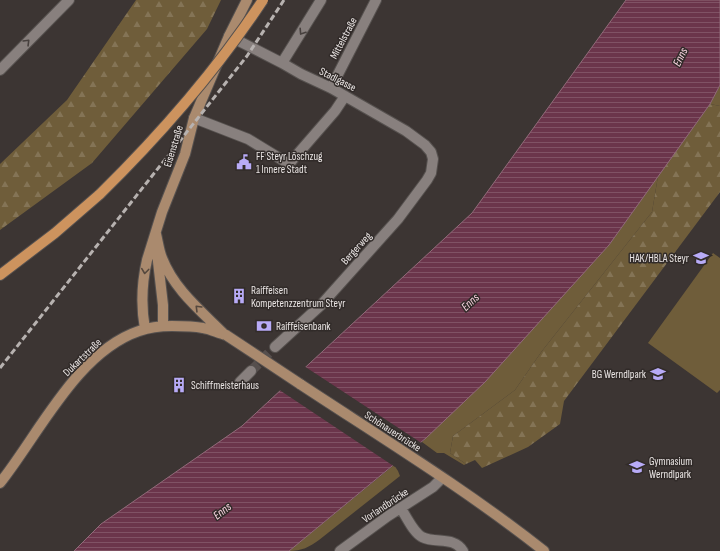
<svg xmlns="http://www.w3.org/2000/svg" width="720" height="551" viewBox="0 0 720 551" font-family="'Sofia Sans Condensed',sans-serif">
  <defs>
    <pattern id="forest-firs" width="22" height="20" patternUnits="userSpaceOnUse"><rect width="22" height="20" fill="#6f5d3a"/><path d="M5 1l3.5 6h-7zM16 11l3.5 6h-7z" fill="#847456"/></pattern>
    <pattern id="water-rules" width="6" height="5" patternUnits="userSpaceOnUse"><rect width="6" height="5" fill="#6b354b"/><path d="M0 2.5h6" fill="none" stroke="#805265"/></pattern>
  </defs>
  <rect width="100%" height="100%" fill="#3c3533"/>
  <!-- grass -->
  <path fill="#6f5d3a" d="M720,85V106L710,104Z
    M658,176L652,212L542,351L515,390L453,436L450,453L466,464L464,465L444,453H437L422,442L609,245Z
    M713,253L720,258V390L717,393L648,343Z
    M394,465L398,471L400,476L319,540C309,547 302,551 289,551Z"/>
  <!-- forest -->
  <path fill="url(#forest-firs)" d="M136,0H221L207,29L92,163L0,230V164L67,100Z
    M710,104L720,106V192L564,401L560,424L528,447L482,468L475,460L466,464L450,453L453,436L515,390L542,351L652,212L658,176Z"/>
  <!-- water -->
  <path fill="url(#water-rules)" stroke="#916a79" d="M626,0H720V85L710,104L609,245L485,382L426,438L289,551H74L101,524L242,426L472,213Z"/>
  <!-- pier -->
  <path fill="#3c3533" d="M304,366L423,444L395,467L278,389Z"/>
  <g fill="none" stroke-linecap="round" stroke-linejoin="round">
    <!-- street-tunnel -->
    <path stroke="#564f4d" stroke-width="10" stroke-dasharray="10 5" stroke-linecap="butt" d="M251,371L275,347"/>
    <!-- street casing -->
    <g stroke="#56514f" stroke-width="12">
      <path id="street" d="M229,36L282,63L301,74L331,88L406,131L425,145L431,152L433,159L431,173L427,180L398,219L321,305L275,347
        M282,63L321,0
        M0,70L69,0
        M331,88L376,0
        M194,118L248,139L289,164L335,111L345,96
        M240,382L251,371
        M401,509C407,517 413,532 422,537C436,544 454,536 463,551
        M340,551L388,516L433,487L442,478"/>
    </g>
    <!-- secondary casing -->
    <g stroke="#56514f" stroke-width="12">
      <path id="secondary" d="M156,234C158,242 159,251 162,258C174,289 200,310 223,333
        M157,253L163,305V326
        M145,329C141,307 142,282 147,260L162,212L185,154L194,118L229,36L247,0
        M300,384C382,438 467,490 544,551
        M0,483C39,434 77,352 139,331C150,327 161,326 172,326C182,326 193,326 203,328C210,329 218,333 226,335"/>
    </g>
    <!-- primary casing -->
    <g stroke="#56514f" stroke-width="12">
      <path id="primary" d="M0,275L55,233L100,194"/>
    </g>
    <!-- street -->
    <use href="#street" stroke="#88807e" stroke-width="10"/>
    <!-- secondary -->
    <use href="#secondary" stroke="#aa8a6e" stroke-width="10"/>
    <!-- primary -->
    <use href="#primary" stroke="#cd935e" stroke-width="10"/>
    <!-- rail -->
    <path stroke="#b7b2b0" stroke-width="3" stroke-dasharray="6 3" stroke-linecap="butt" d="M0,368L247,56L284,0"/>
    <!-- secondary-bridge casing -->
    <g stroke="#56514f" stroke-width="12" stroke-linecap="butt">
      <path id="secondary-bridge" d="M226,335L300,384"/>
    </g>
    <!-- primary-bridge casing -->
    <g stroke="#56514f" stroke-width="12" stroke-linecap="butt">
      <path id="primary-bridge" d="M100,194C161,134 216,71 263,0"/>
    </g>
    <!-- secondary-bridge -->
    <use href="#secondary-bridge" stroke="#aa8a6e" stroke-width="10"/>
    <!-- primary-bridge -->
    <use href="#primary-bridge" stroke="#cd935e" stroke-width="10"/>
  </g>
  <!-- one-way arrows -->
  <defs><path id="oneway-chevron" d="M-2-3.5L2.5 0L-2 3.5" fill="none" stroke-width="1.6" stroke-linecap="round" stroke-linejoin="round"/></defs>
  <g stroke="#47403e">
    <use href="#oneway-chevron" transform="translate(302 32) rotate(123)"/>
    <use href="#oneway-chevron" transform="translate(27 42) rotate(-45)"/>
  </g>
  <g stroke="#55483e">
    <use href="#oneway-chevron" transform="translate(145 271) rotate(97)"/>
    <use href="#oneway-chevron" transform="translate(198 308) rotate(-135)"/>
  </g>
  <!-- icons -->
  <defs>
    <g id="civic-bare" transform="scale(1.2)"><path d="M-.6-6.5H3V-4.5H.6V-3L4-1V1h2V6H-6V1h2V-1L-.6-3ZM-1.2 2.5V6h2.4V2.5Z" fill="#b8abf7" stroke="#312b29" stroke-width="2.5" paint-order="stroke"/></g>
    <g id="school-bare" transform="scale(1.2)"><path d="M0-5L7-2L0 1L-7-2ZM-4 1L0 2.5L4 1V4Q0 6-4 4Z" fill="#b8abf7" stroke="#312b29" stroke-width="2.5" paint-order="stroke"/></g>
    <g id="building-bare" transform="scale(1.2)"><path d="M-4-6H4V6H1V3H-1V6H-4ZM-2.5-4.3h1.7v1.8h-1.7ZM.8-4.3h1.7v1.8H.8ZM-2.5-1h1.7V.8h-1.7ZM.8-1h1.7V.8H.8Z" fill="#b8abf7" stroke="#312b29" stroke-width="2.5" paint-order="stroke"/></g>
    <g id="bank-bare" transform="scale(1.2)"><path d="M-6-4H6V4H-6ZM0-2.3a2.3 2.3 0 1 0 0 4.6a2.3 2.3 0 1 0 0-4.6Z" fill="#b8abf7" stroke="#312b29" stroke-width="2.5" paint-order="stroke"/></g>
  </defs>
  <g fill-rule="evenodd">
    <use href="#civic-bare" x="244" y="162"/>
    <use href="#school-bare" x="701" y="258"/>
    <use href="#building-bare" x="239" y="296"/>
    <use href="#bank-bare" x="264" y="326"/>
    <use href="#school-bare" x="658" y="374"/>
    <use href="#building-bare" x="179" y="385"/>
    <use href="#school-bare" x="637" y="467"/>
  </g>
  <g text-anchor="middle" stroke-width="3" stroke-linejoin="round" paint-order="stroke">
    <!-- street labels -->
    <g font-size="11" fill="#e9e4e3" stroke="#312b29">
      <text transform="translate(343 38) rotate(-62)" y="4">Mittelstraße</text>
      <text transform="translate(338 79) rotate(27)" y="4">Stadlgasse</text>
      <text transform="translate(173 146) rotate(-73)" y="4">Eisenstraße</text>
      <text transform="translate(356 248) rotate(-48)" y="4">Bergerweg</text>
      <text transform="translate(82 357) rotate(-44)" y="4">Dukartstraße</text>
      <text transform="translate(393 431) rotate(33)" y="4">Schönauerbrücke</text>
      <text transform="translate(385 505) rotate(-34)" y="4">Vorlandbrücke</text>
    </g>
    <!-- poi labels -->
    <g font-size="11" fill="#e9e4e3" stroke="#312b29" text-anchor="start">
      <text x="256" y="160">FF Steyr Löschzug<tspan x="256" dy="13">1 Innere Stadt</tspan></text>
      <text x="689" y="262" text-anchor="end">HAK/HBLA Steyr</text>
      <text x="251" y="294">Raiffeisen<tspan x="251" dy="13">Kompetenzzentrum Steyr</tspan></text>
      <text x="276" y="330">Raiffeisenbank</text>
      <text x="646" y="378" text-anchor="end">BG Werndlpark</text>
      <text x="191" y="389">Schiffmeisterhaus</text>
      <text x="649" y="465">Gymnasium<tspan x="649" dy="13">Werndlpark</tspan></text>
    </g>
    <!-- water labels -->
    <g font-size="12" font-style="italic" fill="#fbd5e2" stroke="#312b29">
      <text transform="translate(680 57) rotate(-64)" y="4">Enns</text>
      <text transform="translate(470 302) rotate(-43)" y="4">Enns</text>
      <text transform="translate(222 511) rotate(-38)" y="4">Enns</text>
    </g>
  </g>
</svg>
